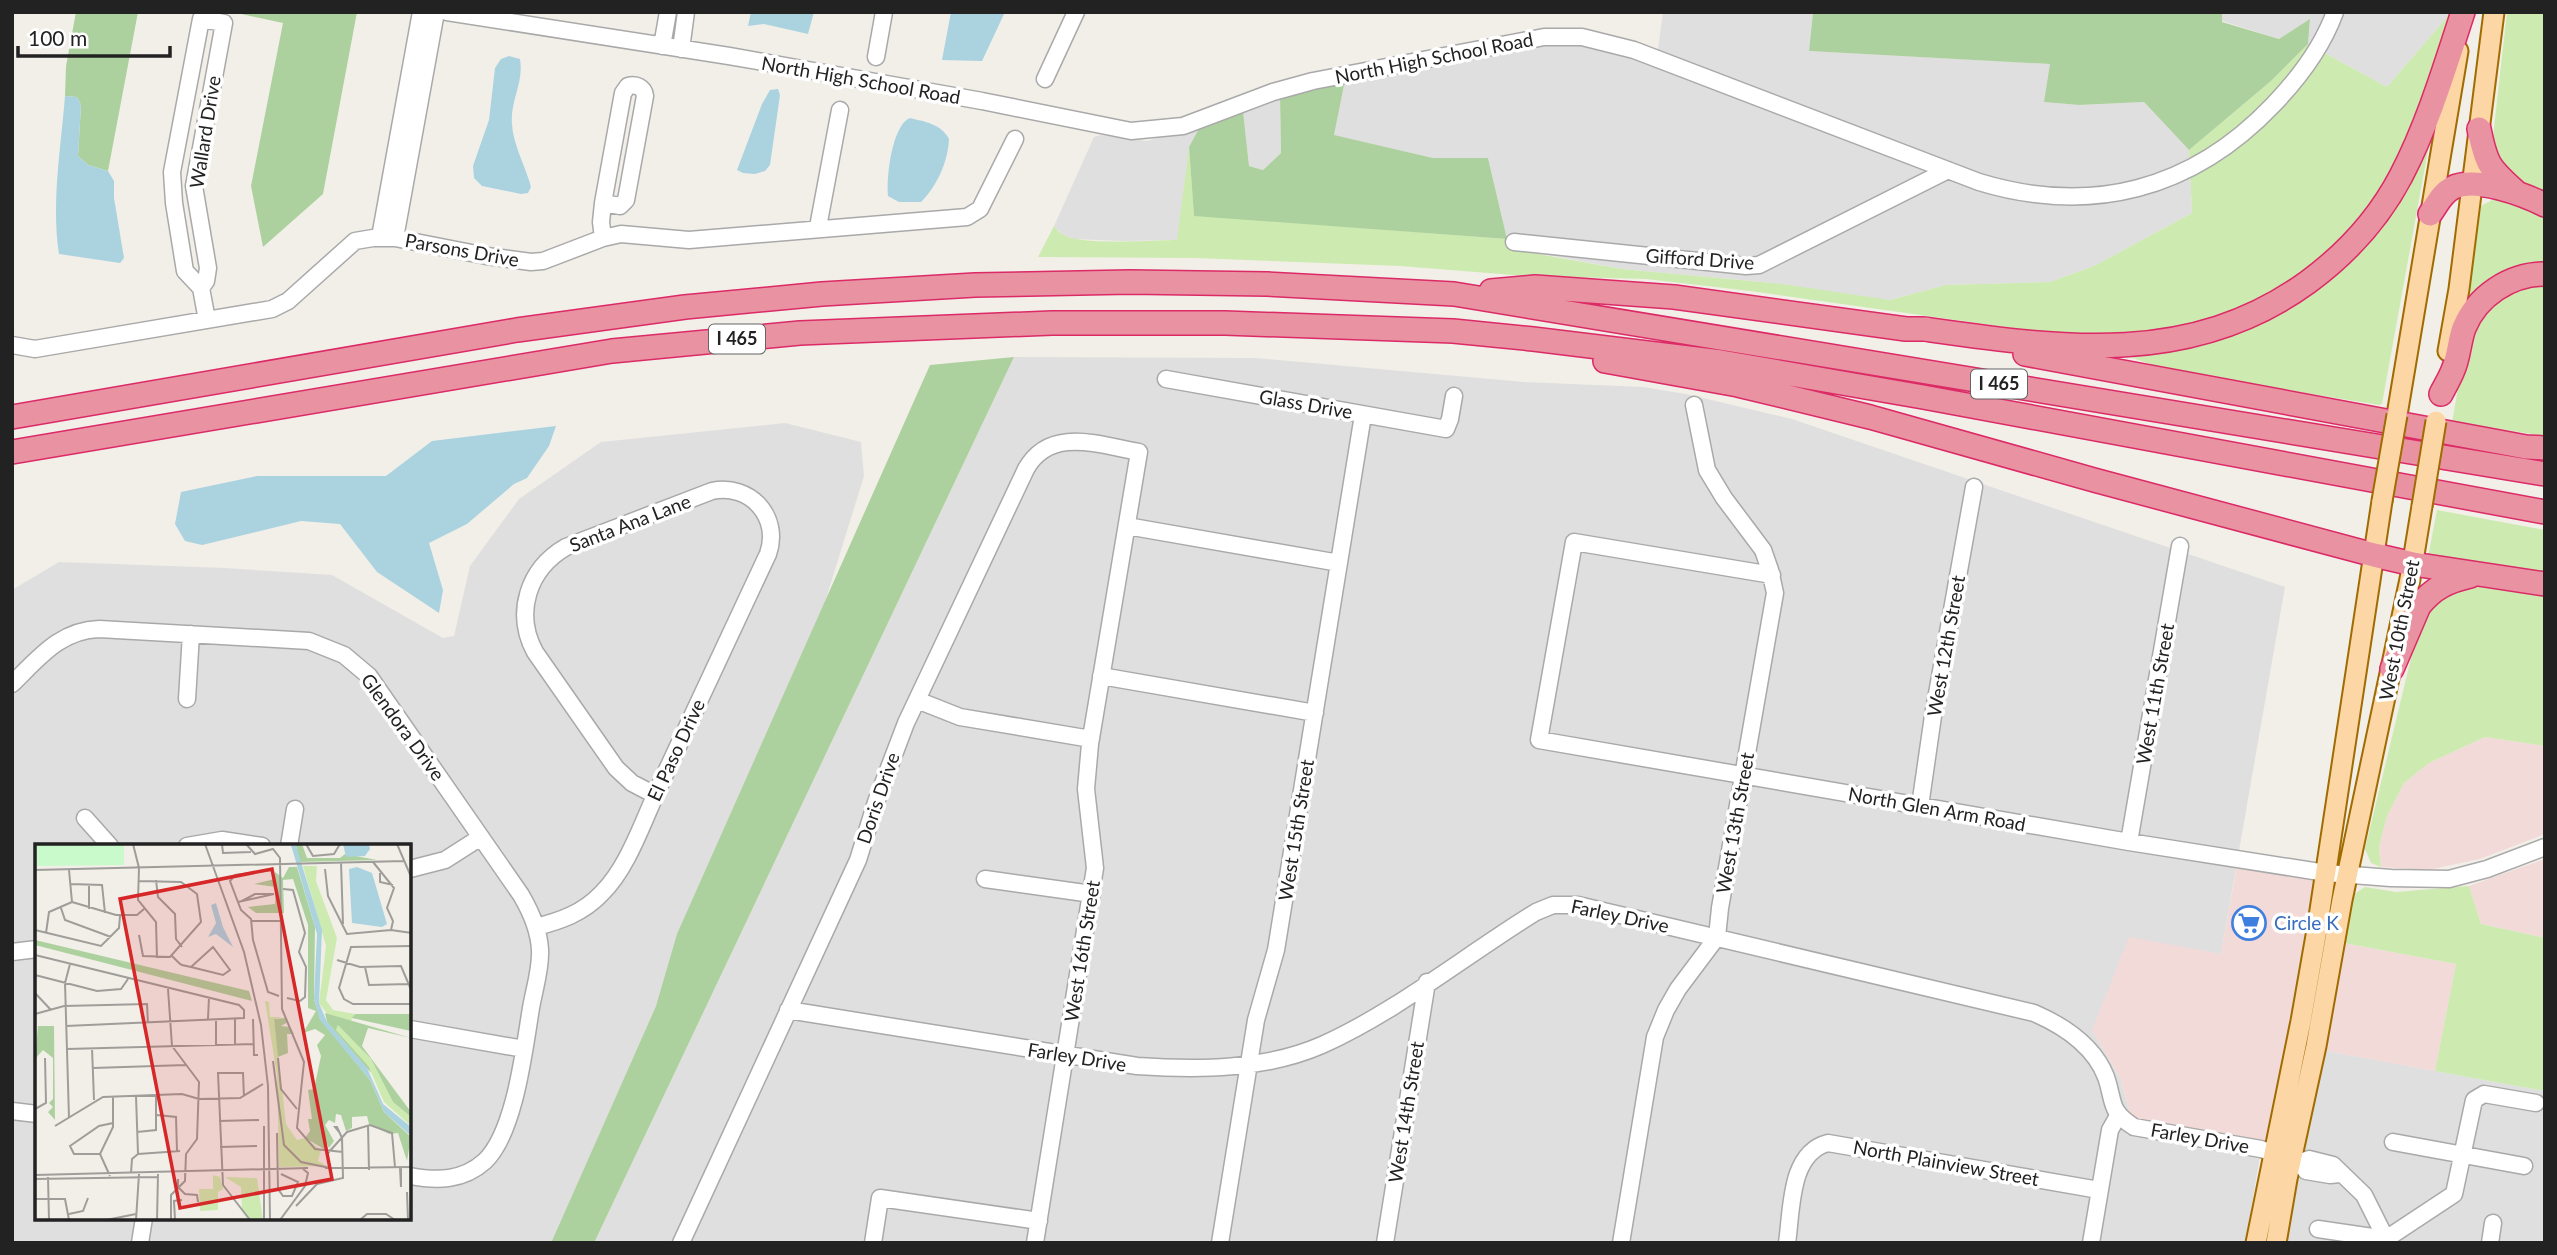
<svg xmlns="http://www.w3.org/2000/svg" width="2557" height="1255" viewBox="0 0 2557 1255" font-family="Lato,sans-serif">
  <rect width="100%" height="100%" fill="#f2efe9"/>
  <!-- residential -->
  <path fill="#e0dfdf" fill-rule="evenodd" d="M1663,12H1813L1809,51L2051,64L2045,102L2079,105L2144,102L2189,150L2192,213L2094,266L2050,282L1946,285L1890,300L1853,297L1782,284L1622,269L1516,249L1507,239L1488,158H1433L1333,135L1345,80L1563,40L1608,48L1656,64Z
    M2222,12H2448L2447,17L2387,87L2308,44L2310,20L2279,39L2222,21Z
    M1280,95L1281,153L1263,170L1249,166L1243,111Z
    M1201,125L1189,148L1178,240L1121,241L1074,239L1062,235L1054,226L1094,137L1101,135L1147,141Z
    M1014,357L1255,358L1524,382L1643,387L1686,394L1792,419L2285,587L2221,954L2092,1030L2120,1078L2129,1109L2125,1134L2260,1157L2245,1243H594Z
    M785,423L861,442L864,476L825,602L656,1006L551,1243H12V590L59,562L225,568L332,575L443,638L454,636L470,566L519,499L601,442ZM37,846H410V1218H37Z
    M2321,1050L2545,1091V1243H2287Z"/>
  <!-- commercial -->
  <path fill="#f2dad9" d="M2485,737L2545,746V834L2480,859L2428,870L2381,867L2379,847L2387,816L2404,783L2429,763Z
    M2545,859V938L2481,924L2469,886Z
    M2237,865L2315,878L2266,1157L2125,1134L2129,1109L2120,1078L2092,1030L2129,937L2221,954Z
    M2344,943L2456,964L2435,1071L2321,1050Z"/>
  <!-- grass -->
  <path fill="#cdebb0" d="M2448,12H2453L2382,404L2379,405L2166,370L2076,337L1750,291L1646,279L1527,276L1400,266L1196,258L1038,257L1054,226C1057,229 1058,232 1062,234C1078,246 1155,240 1177,240L1189,147L1194,215L1507,239L1516,250L1622,269L1782,284L1890,300L1946,285L2050,282L2094,266L2192,213L2189,150L2271,81L2308,44L2387,87L2447,17Z
    M2507,12H2545V191L2521,182L2491,154Z
    M2494,199L2516,202L2545,217V264C2515,257 2488,291 2467,308L2481,206Z
    M2529,284H2545V436L2452,422L2467,338L2473,327L2501,296Z
    M2437,510L2545,530V576L2428,557Z
    M2471,585L2545,591V746L2485,737L2429,763L2404,783L2387,816L2379,847L2381,867L2371,863L2365,849L2418,629L2431,598Z
    M2469,886L2481,924L2545,938V1091L2435,1071L2456,964L2344,943L2353,895L2365,887L2396,892Z"/>
  <!-- forest -->
  <path fill="#add19e" d="M76,12H138L108,171L88,165L78,156L81,105L77,97L65,96L66,66Z
    M232,12H357L323,194L263,247L251,186L283,23Z
    M1813,12H2222V22L2279,39L2310,19L2308,44L2271,81L2189,150L2144,102L2079,105L2044,102L2050,64L1809,51Z
    M1345,80L1334,135L1433,158H1488L1507,239L1194,216L1189,147L1201,125L1243,111L1249,166L1263,170L1281,153L1280,95Z
    M1014,357L594,1243H551L656,1006L677,934L930,365Z"/>
  <!-- water -->
  <path fill="#aad3df" d="M751,12H814L808,34L764,24L748,26Z
    M951,12H1005L982,61L942,60Z
    M509,56L520,59C524,84 510,100 512,124C513,145 526,167 531,187L528,193L521,194L482,186L474,178L473,166L489,120L495,68L501,59Z
    M778,89L780,95L770,165L765,171L755,174L743,173L737,170L762,104L770,90Z
    M65,96L77,97L81,105L78,156L88,165L108,171L114,181V198L124,258L120,263L59,254C51,203 61,147 65,96Z
    M910,118C926,122 941,124 949,139C948,162 937,186 921,202H899L888,196C886,178 892,125 910,118Z
    M556,426L549,446L527,478L514,484L467,524L429,543L443,590L439,613L377,572L340,524L301,521L202,545L185,541L175,524L181,492L257,476H386L432,441Z"/>
  <g fill="none" stroke-linecap="round" stroke-linejoin="round">
    <!-- minor casing -->
    <g stroke="#a9a9a9" stroke-width="19">
      <path id="minor" d="M447,12L729,56L982,101L1131,131L1183,126L1273,92L1313,81L1544,37H1582L1634,50L1979,182C2091,216 2192,190 2273,105C2299,78 2322,48 2335,12
        M662,46L668,12
        M681,49L686,12
        M876,57L884,12
        M1045,79L1076,12
        M603,203L620,206L626,200L645,96C644,87 636,84 628,86L623,93L603,203L601,222L603,238
        M818,227L840,110
        M380,237L421,12
        M395,238L436,12
        M1514,242L1746,266L1759,265L1948,170
        M201,288L185,271L174,203L172,172L201,19L224,23L194,186L208,268L206,281L201,288L207,320
        M12,345L35,349L272,309L288,301L355,241L373,238H395L487,256L531,262L543,261L603,238L621,234L689,240L967,217L980,209L1015,139
        M1166,379L1446,429L1450,419L1454,396
        M1127,526L1339,563
        M1772,575L1574,542L1539,740L2129,842L2326,873L2391,878L2449,879L2487,869L2545,847
        M1101,676L1315,713
        M12,684C38,659 60,630 99,629L309,641L344,655L369,676L521,895C531,912 539,930 540,950C541,969 534,990 531,1008C524,1050 515,1132 485,1161C463,1181 437,1181 410,1176
        M187,699L191,634
        M917,700L960,717L1091,739
        M1920,806L1933,716L1974,487
        M85,818L110,846
        M2129,842L2180,546
        M187,846L222,840L262,846
        M289,846L295,809
        M410,869L445,860L481,837
        M985,879L1092,894
        M536,927C560,921 583,913 601,894C628,868 643,821 659,787C695,710 731,633 767,556L768,554C781,517 750,483 712,491L566,547C528,569 514,613 535,652L616,768L632,783L655,795
        M12,952L37,949
        M788,1010L1137,1066C1198,1070 1265,1070 1322,1045C1396,1012 1466,955 1536,912L1553,905H1578L2034,1013C2064,1026 2094,1046 2106,1077C2115,1103 2108,1110 2134,1127L2261,1149L2300,1162L2309,1159L2333,1165L2364,1195L2388,1243
        M410,1029L524,1049
        M12,1111L37,1114
        M2393,1142L2524,1166
        M2300,1162L2306,1171L2330,1175L2340,1174
        M2318,1229L2386,1239L2454,1194L2474,1100L2484,1094L2536,1103
        M140,1243L144,1218
        M681,1243L858,860L876,802L906,723L1026,469C1050,426 1099,445 1139,452L1090,744L1086,789L1095,868L1035,1243
        M873,1243L880,1198L1039,1221
        M1220,1243L1256,1020L1276,950L1363,415
        M1385,1243L1427,982
        M1621,1243L1655,1037L1666,1010L1678,989L1717,937L1720,908L1775,593L1770,570L1763,550L1724,498L1707,470L1694,405
        M1787,1243C1792,1210 1789,1153 1828,1143L2099,1190
        M2091,1243L2110,1130L2118,1116
        M2490,1243L2493,1223"/>
    </g>
    <!-- major casing -->
    <g stroke="#a06b00" stroke-width="23">
      <path id="major" d="M2448,351L2459,289L2494,12
        M2397,415L2458,51
        M2256,1243L2301,1021L2317,930L2382,501
        M2276,1243L2287,1179L2316,1046L2342,900L2410,579L2422,506"/>
    </g>
    <!-- highway casing -->
    <g stroke="#dc2a67" stroke-width="26">
      <path id="highway" d="M2479,129C2486,164 2489,168 2516,192
        M2430,214C2437,205 2441,194 2452,188C2475,176 2523,194 2545,205
        M1491,291L1535,287L1674,297L1906,329H1924C2059,348 2190,368 2308,282C2346,254 2379,218 2401,176C2428,124 2445,67 2463,12
        M2025,354L2526,447L2545,448
        M1605,361L1738,385L1870,417L2094,480L2374,555L2413,564L2545,584
        M2441,394C2445,386 2450,378 2453,370C2459,357 2459,341 2464,328C2477,296 2510,274 2545,274
        M12,417L517,330L685,307L822,294L975,285L1130,282L1267,284L1454,294L2545,474
        M12,452L612,351L800,333L1052,323H1225L1453,331L1533,339L1721,362L1923,397L2545,512
        M2392,669L2419,606C2433,588 2448,581 2470,576"/>
    </g>
    <!-- minor -->
    <use href="#minor" stroke="#fff" stroke-width="16"/>
    <!-- major -->
    <use href="#major" stroke="#fcd6a4" stroke-width="19"/>
    <!-- highway -->
    <use href="#highway" stroke="#e892a2" stroke-width="23"/>
    <!-- major-bridge casing -->
    <g stroke="#a06b00" stroke-width="23" stroke-linecap="butt">
      <path id="major-bridge" d="M2382,501L2397,415
        M2422,506L2436,421"/>
    </g>
    <!-- major-bridge -->
    <use href="#major-bridge" stroke="#fcd6a4" stroke-width="19"/>
  </g>
  <!-- icons -->
  <defs>
    <g id="supermarket-ring" transform="scale(1.75)"><circle r="9.5" fill="#fff" stroke="#3f7fe0" stroke-width="1.5"/><path d="M-6-5.5h2.5l.6 2H6L4.5 2H-2.5L-4.4-4H-6ZM-1.5 3.2a1.3 1.3 0 1 0 .1 0ZM3 3.2a1.3 1.3 0 1 0 .1 0Z" fill="#3f7fe0"/></g>
  </defs>
  <g fill-rule="evenodd">
    <use href="#supermarket-ring" x="2249" y="923"/>
  </g>
  <g text-anchor="middle" stroke-width="7" stroke-linejoin="round" paint-order="stroke">
    <!-- shield labels -->
    <g fill="#fff" stroke="#646464" stroke-width="2">
      <rect x="709" y="324.5" width="56" height="29" rx="5"/>
      <rect x="1971" y="369.5" width="56" height="29" rx="5"/>
    </g>
    <g font-size="18" font-weight="bold" fill="#222">
      <text x="737" y="345">I 465</text>
      <text x="1999" y="390">I 465</text>
    </g>
    <!-- street labels -->
    <g font-size="19" fill="#222" stroke="#fff">
      <text transform="translate(1434 58) rotate(-11)" y="7">North High School Road</text>
      <text transform="translate(861 80) rotate(10)" y="7">North High School Road</text>
      <text transform="translate(205 132) rotate(-81)" y="7">Wallard Drive</text>
      <text transform="translate(462 250) rotate(10)" y="7">Parsons Drive</text>
      <text transform="translate(1700 259) rotate(4)" y="7">Gifford Drive</text>
      <text transform="translate(1306 404) rotate(10)" y="7">Glass Drive</text>
      <text transform="translate(630 523) rotate(-21)" y="7">Santa Ana Lane</text>
      <text transform="translate(2399 630) rotate(-79)" y="7">West 10th Street</text>
      <text transform="translate(1946 646) rotate(-80)" y="7">West 12th Street</text>
      <text transform="translate(2155 694) rotate(-80)" y="7">West 11th Street</text>
      <text transform="translate(403 727) rotate(54)" y="7">Glendora Drive</text>
      <text transform="translate(676 750) rotate(-65)" y="7">El Paso Drive</text>
      <text transform="translate(878 798) rotate(-71)" y="7">Doris Drive</text>
      <text transform="translate(1937 809) rotate(10)" y="7">North Glen Arm Road</text>
      <text transform="translate(1735 823) rotate(-80)" y="7">West 13th Street</text>
      <text transform="translate(1296 830) rotate(-81)" y="7">West 15th Street</text>
      <text transform="translate(1620 916) rotate(12)" y="7">Farley Drive</text>
      <text transform="translate(1082 951) rotate(-81)" y="7">West 16th Street</text>
      <text transform="translate(1077 1057) rotate(9)" y="7">Farley Drive</text>
      <text transform="translate(1406 1112) rotate(-81)" y="7">West 14th Street</text>
      <text transform="translate(2200 1138) rotate(10)" y="7">Farley Drive</text>
      <text transform="translate(1946 1163) rotate(10)" y="7">North Plainview Street</text>
    </g>
    <!-- shop labels -->
    <g font-size="19" fill="#366cbe" stroke="#fff" text-anchor="start">
      <text x="2274" y="930">Circle K</text>
    </g>
  </g>
  <!-- overview -->
  <g transform="translate(35 844)">
    <rect width="376" height="376" fill="#f2efe9"/>
    <path d="M268,22H282L281,37L302,94L291,156L298,166L320,170L316,177L293,171L284,159L291,102ZM230,157L234,158L235,173H247L239,175L251,280L262,296L270,294L286,306L283,317L292,322L244,323L242,231ZM303,180L336,215L358,258L376,273V282L349,258L336,228L301,186ZM178,331L185,333L188,345L183,348V366L165,367L164,345H178ZM190,333L222,334L228,376H216L207,367L206,343Z" fill="#cdebb0"/>
    <path d="M267,0L272,14H305L310,10L342,16L264,18L261,1ZM254,23H262L280,83L279,155L285,175L335,236L349,268L376,293L372,317L363,289L354,290L334,280L332,272L317,273V284L311,287L306,271L301,270L300,279L294,276L290,281L299,297L294,304L289,294V305L270,294L275,287L273,275H277L273,246L279,245L286,212L282,201L290,191L280,185L268,189L281,167L273,164V81L258,35L248,36L249,69H221L213,63L240,60L241,43L219,40L240,35V28L248,34ZM0,96L214,147L217,157L0,101ZM290,169L376,194L333,184L327,202L376,268V273L358,258L336,215L303,181L301,186L334,223L336,229L292,178ZM320,170H376V187L317,174ZM250,174L253,178L246,182L255,183L259,190H252L253,209L243,213L239,175ZM3,182H19L20,276L13,268L18,263L14,259L18,255V214L8,206L0,215Z" fill="#add19e"/>
    <path d="M89,0V21L0,22V0Z" fill="#c8facc"/>
    <path d="M308,0H334L335,5L330,12L311,13ZM256,1L261,2L287,86L284,159L292,178L332,224L348,260L376,283V292L349,268L335,236L285,176L279,155L282,90ZM322,23L337,29L352,80L347,83L317,79L314,25ZM181,59L188,83L198,103L181,90L173,93L181,79L176,61Z" fill="#aad3df"/>
    <path fill="none" stroke="#9f9d99" stroke-width="2" d="M98,0L104,24M170,0L209,108L226,181L233,242L235,376M187,0L188,9L216,8M211,0L220,10L238,5L245,14L247,165L269,218L262,284L280,305L308,308M271,0L278,12L299,10L305,0M362,0L377,35M306,18L308,80M338,18L359,44L352,64L358,77L356,86M104,24L103,56L121,78L122,114M290,25L293,52L312,90L356,86M0,26L369,17M34,26L37,58M238,26L200,31L195,37L206,66L216,75L218,96L233,148L244,152M345,29V38L358,41M121,36L123,53L140,70L141,95L147,103M104,37L146,38L162,50L166,78L135,113L108,112L104,91M35,40L67,41L70,69M248,45L258,46L270,89L264,108L271,123L270,153L265,157L252,154M37,58L81,71H102L109,65M203,58L239,50H220L207,57M26,64L30,76L76,93M54,65V40M217,77H246M0,86L66,102L84,84L85,72M356,86L377,89M11,89L14,68L37,58M377,102L316,103L304,144L309,155L318,160H377M0,111L204,161L209,166V174L31,182M137,112L145,120L147,121L156,123L188,131L195,126L178,103L156,123M302,116L325,123L366,122L377,148M330,123L334,141L374,140M0,131L62,147L86,145L93,135M133,145L137,202L164,238L162,295L151,310L150,337L136,351V376M0,149L16,166M0,170L29,162L112,160L113,180M200,174V201M173,175L174,153M181,175V201M218,175L219,211H223M57,204L59,256M32,205L219,200M243,214L246,245L262,265M238,217L249,301L266,318L295,324M58,224L151,221M101,252L103,310M209,253L208,229H183L188,341L215,376M0,265L11,259L10,214M122,271L141,273L142,307M34,274L30,139L35,120M184,277L224,276M333,281L334,326M20,282L68,253L147,250L164,255L205,254L228,240M229,282V376M102,288L121,286V251M242,289L243,345L248,352H257L263,338L246,330M185,303L222,302M293,309L312,288L335,281L357,289L360,323M65,310H39L35,302L64,282L78,279M103,310L145,307M290,324L377,323M365,324L366,343V323M96,329L97,315L103,310M0,331L273,324M75,332L65,310L78,283V252M13,333L14,376M0,335L123,333M143,335V343L150,350L162,351L163,358M372,348L373,376M0,355H30L34,376M261,362L282,340L308,334L307,294L302,283H300L304,288M34,370L48,367L53,354M71,376L101,370M101,376L104,330M122,376L123,330M140,376L139,357L147,356M245,376L270,342L273,329L268,325M325,376L332,370H351L360,376"/>
    <path fill="#d62828" fill-opacity="0.15" stroke="#d62828" stroke-width="3.5" d="M237,25L297,335L145,364L85,55Z"/>
    <rect width="376" height="376" fill="none" stroke="#222" stroke-width="3.5"/>
  </g>
  <!-- border -->
  <rect width="2557" height="1255" fill="none" stroke="#222222" stroke-width="28"/>
  <!-- scale -->
  <path d="M18 46v10h152v-10" fill="none" stroke="#222222" stroke-width="3.5"/>
  <text x="28" y="46" font-size="21" fill="#222222" stroke="#ffffff" stroke-width="5" paint-order="stroke">100 m</text>
</svg>
